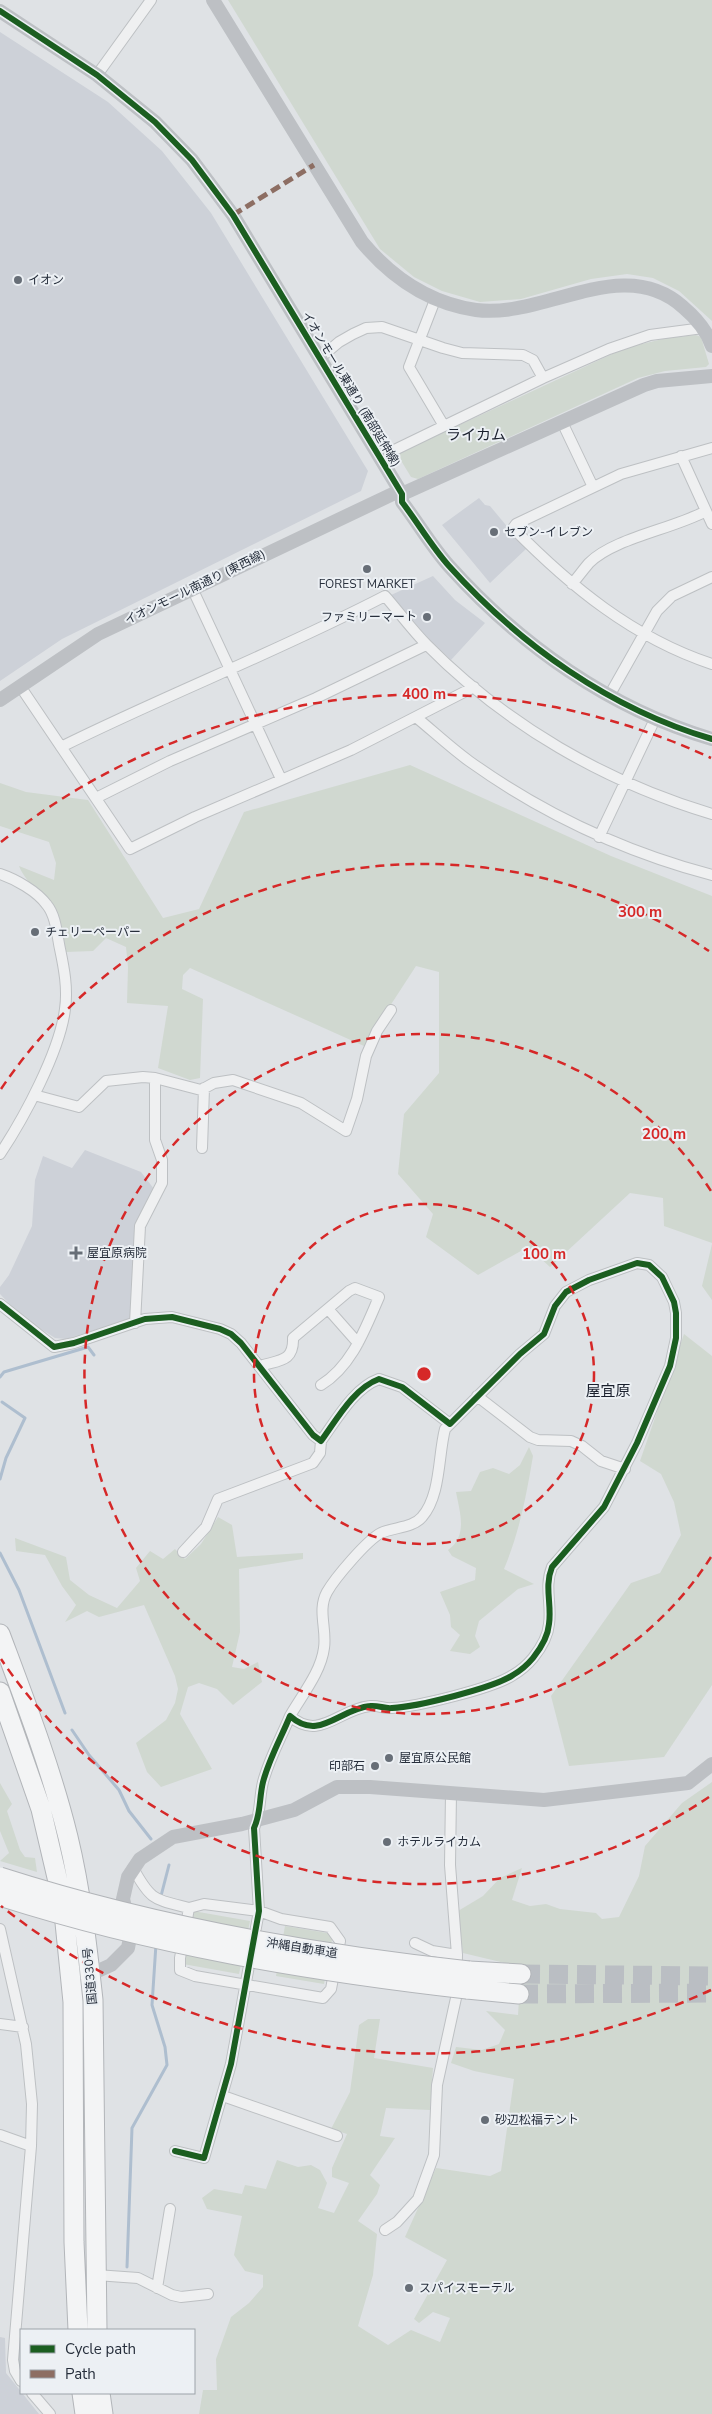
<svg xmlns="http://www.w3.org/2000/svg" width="712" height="2414" viewBox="0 0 712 2414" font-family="'Nunito Sans','Noto Sans JP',sans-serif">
  <rect width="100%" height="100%" fill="#dfe2e5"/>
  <!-- built -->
  <path fill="#cdd1d8" d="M0,32L108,102L162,151L211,213L368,471L361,491L62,639L0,681Z
    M479,498L485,505L490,506L526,549L490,583L442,525Z
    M433,576L455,600L485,623L451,660L424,634L391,595Z
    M85,1150L141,1172L154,1189L134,1232L133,1314L130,1319L66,1339L55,1338L22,1317L0,1294V1287L9,1275L32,1226L35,1180L43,1156L72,1168Z
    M0,2337L5,2338L6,2373L39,2414H0Z"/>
  <!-- green -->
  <path fill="#d0d8d0" d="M228,0H712V321L679,291L653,278L627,274L591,279L521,299L480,302L442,291L414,277L380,249Z
    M696,335L701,337L709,364L706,367L665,371L638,378L418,479L411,477L397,454L625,348L667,338Z
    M410,765L611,856L712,896V1243L664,1226L663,1198L630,1193L550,1267L528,1247L478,1275L426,1237L433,1214L398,1174L404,1114L439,1073V972L416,966L364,1046L190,968L183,975L182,989L203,999L200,1078L190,1080L158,1068L168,1006L127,1003L128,967L126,947L106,938L93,951L66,952C64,941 63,925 57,914C47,896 27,886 19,866L54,880L56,863L49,842L0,826V783L26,792L88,800L163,918L199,909L244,812Z
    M712,1244V1300L702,1286Z
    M684,1334L712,1356V1685L664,1757L569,1766L551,1696L631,1583L660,1573L681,1535L674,1502L661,1474L640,1461Z
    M529,1447L533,1456C526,1497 520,1530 504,1569L534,1584L518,1589L479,1621L475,1636L480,1647L470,1654L450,1651L460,1635L451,1627L450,1615L440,1592L475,1580L476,1568L452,1556L448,1550C468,1536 460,1513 456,1492L471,1491L480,1472L493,1468L509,1474L520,1465Z
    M218,1517L232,1525L237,1557L303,1553V1559L239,1569L240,1632L232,1667L244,1669L258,1662L262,1682L233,1705L217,1689L199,1683L188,1687L180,1714L212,1769L161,1787L147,1772L136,1743L166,1720L175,1703L178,1689L175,1676L144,1605L99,1617L87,1611L65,1622L76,1605L62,1586L45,1555L16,1551L15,1538L66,1557L70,1580L89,1595L117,1608L140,1581L136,1568L150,1551L163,1559L175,1549L185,1559L201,1544Z
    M712,1782V2414H199L203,2390H217L216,2359L231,2317L249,2303L263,2287V2275L245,2271L234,2255L242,2216L207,2209L202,2198L214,2189L242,2194L245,2185L266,2189L277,2160L298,2167L311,2165L320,2170L327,2183L318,2208L334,2213L349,2183L332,2177V2168L347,2134L331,2129L350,2092L359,2025L368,2019H380L374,2058L433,2068L430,2110L386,2108L380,2136L395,2138L370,2175L380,2185L377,2194L358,2221L377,2234L373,2275L358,2326L388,2345L411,2330L440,2342L450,2318L433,2312L419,2323L414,2319L447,2260L405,2237L436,2168L490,2176L501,2171L514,2079L474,2071L451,2063L456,2047L482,2050L499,2044L505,2030L486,2011L518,2015L521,1967L463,1953L458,1911L483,1896L500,1878L522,1868L512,1900L530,1906L546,1904L560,1909L596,1913L602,1919L619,1917L639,1876L645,1846L682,1803Z
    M0,1783L12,1804L7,1811L20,1850L25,1857L35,1858L37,1872L0,1861L9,1853L0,1831Z
    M193,1911L250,1921L239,1974L183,1964Z
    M285,1926L333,1934L324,1984L276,1976Z"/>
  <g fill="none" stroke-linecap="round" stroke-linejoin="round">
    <!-- stream -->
    <path stroke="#aebecf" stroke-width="3" d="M0,1377L4,1372L88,1347L94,1355
      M0,1479L6,1458L25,1418L2,1402
      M0,1553L19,1590L65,1713
      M72,1730L89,1755L119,1790L129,1811L151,1839
      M161,1896L169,1865
      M127,2267L132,2128L167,2065L165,2047L152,2005L156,1944"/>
    <!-- highway-tunnel -->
    <path stroke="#babec3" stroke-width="19" stroke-dasharray="19 9" stroke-linecap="butt" d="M521,1974L712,1976
      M519,1994L712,1993"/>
    <!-- street casing -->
    <g stroke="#bdc0c3" stroke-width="12">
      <path id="street" d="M97,75L151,0
        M435,300L409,367L444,426
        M320,358L339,342L353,334L366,328L382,327L443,348L462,353L523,355L533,360L543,378
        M562,422L593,487
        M712,448L621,474L516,524L513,528C570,586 633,638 712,664
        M681,456L712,524
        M380,457L543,378L609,349L650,335L703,328
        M572,584C578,577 583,570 589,563C614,538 673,529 706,511
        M192,588L281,779
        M20,686L130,849L195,817L351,750L474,687
        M609,696L657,611L672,596L712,577
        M417,718C434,732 451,748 469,761C543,814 625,852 712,875
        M61,747C168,694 279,651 385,596C399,612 412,630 427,645C506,725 605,782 712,814
        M96,798L170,761L316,698L426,645
        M599,837L655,719
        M0,874C15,879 37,891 47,905C56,916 57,935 60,949C64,968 68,989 65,1009C60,1051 24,1118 0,1154
        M155,1078L201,1090L214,1083L233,1080L301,1103L346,1131L357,1099L366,1056L377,1031L391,1010
        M34,1095L79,1107L106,1081L143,1077L155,1078V1140L162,1160V1183L140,1226L135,1323
        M202,1148L204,1088
        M0,1304L54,1347L74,1343L145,1319L172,1317L220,1329L231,1334L241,1343L313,1435L321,1441C337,1419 354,1388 379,1379L402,1387L450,1424L520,1354L544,1334L555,1306L566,1292L589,1280L637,1263L649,1265L662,1277L674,1302L676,1313V1338L670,1366L637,1443L604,1507L552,1567C544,1587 552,1604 549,1624C548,1636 541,1648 533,1658C528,1664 520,1671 513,1675C494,1688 416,1707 392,1708C385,1709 378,1705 370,1706C339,1709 319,1742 290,1716C281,1738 269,1759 263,1782C259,1798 261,1814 254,1828L259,1911L231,2064L204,2158L175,2151
        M328,1309L358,1343
        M260,1366C279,1360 294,1362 293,1338L349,1291L355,1288L379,1297C365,1329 352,1366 321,1385
        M477,1396L530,1437L538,1440L571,1441L582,1446L601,1461L625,1469
        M183,1552L206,1527L218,1499L313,1463L320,1453L321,1441
        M290,1716C302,1695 321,1672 324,1648C327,1629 317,1610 327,1592C335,1578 367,1540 381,1533C394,1527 413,1528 422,1517C441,1495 438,1456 445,1429L450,1424
        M133,1868C151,1901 154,1899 189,1908L180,1958V1970L195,1976L323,1998L331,1989L340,1941L330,1927L281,1919L259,1911L204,1904L189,1908
        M0,1929L26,2044L32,2104L31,2146L13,2360L15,2371L21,2381
        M415,1943L432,1951L457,1955
        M0,2024L23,2027
        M223,2096L337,2136
        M0,2135L31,2146
        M385,2230L397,2222L418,2199L434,2155L437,2085L456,1998L457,1955L450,1865L451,1793
        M96,2275L138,2278L172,2295L181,2297L208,2294
        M157,2288L170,2209
        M32,2393L50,2414"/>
    </g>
    <!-- highway casing -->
    <g stroke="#b2b5b9" stroke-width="21">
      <path id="highway" d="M0,1634C25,1701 51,1768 68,1837C81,1891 87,1945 93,2000L97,2330
        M0,1692L41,1809L63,1903L73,2002L74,2242L78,2330
        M469,1971L521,1974
        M467,1989L519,1994
        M82,2393L85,2414
        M100,2393L103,2414"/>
    </g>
    <!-- street -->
    <use href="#street" stroke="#eff0f1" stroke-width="10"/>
    <!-- secondary -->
    <path stroke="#bdc0c4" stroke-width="14" d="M213,0L362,242C392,278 428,303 476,310C545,319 623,253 683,307C696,318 707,331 712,346
      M0,11L97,75L155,122L192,160L233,215L402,494V502C418,523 432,547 449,566C520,645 610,709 712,739
      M402,494L644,385L657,381L712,376
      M0,700L98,634L399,491
      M82,1972L100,1970L111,1965L128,1948L131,1932L123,1899L128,1877L140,1859L173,1837L242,1824L294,1810L337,1787H370L544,1800L688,1783L712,1764"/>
    <!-- highway -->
    <use href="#highway" stroke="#f3f4f5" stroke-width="19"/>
    <!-- highway-bridge casing -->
    <g stroke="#b2b5b9" stroke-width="21" stroke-linecap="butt">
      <path id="highway-bridge" d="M0,1877C153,1926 309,1954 469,1971
        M0,1896C153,1945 309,1971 467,1989"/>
    </g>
    <!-- highway-bridge -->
    <use href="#highway-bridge" stroke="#f3f4f5" stroke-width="19"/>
    <!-- quiet -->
    <path stroke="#8d6e63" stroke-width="5" stroke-dasharray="10 5" stroke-linecap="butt" d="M233,215L314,165"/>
    <!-- cycleway casing -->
    <g stroke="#ecf0f4" stroke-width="9">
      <path id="cycleway" d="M0,11L97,75L155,122L192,160L233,215L402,494V502C418,523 432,547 449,566C520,645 610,709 712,739
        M0,1304L54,1347L74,1343L145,1319L172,1317L220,1329L231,1334L241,1343L313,1435L321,1441C337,1419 354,1388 379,1379L402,1387L450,1424L520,1354L544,1334L555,1306L566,1292L589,1280L637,1263L649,1265L662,1277L674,1302L676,1313V1338L670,1366L637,1443L604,1507L552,1567C544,1587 552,1604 549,1624C548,1636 541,1648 533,1658C528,1664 520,1671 513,1675C494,1688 416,1707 392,1708C385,1709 378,1705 370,1706C339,1709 319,1742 290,1716C281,1738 269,1759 263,1782C259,1798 261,1814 254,1828L259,1911L231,2064L204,2158L175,2151"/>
    </g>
    <!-- cycleway -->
    <use href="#cycleway" stroke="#1b5e20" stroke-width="6"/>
  </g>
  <!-- distance rings -->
  <g fill="none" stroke="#d62828" stroke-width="2.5" stroke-dasharray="9 6">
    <circle cx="424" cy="1374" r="170"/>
    <path d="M711 1557A340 340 0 1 1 711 1191"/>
    <path d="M709 1797A510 510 0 0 1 1 1659M1 1089A510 510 0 0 1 709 951"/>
    <path d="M711 1990A680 680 0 0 1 1 1906M1 842A680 680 0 0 1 711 758"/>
  </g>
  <!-- markers -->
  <g fill="#676e77" stroke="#ecf0f4" stroke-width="2">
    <circle cx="18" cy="280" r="5"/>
    <circle cx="494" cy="532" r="5"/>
    <circle cx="367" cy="569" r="5"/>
    <circle cx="427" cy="617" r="5"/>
    <circle cx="35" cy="932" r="5"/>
    <path d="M73.5 1245.5h5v5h5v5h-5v5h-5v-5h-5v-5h5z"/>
    <circle cx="389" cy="1758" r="5"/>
    <circle cx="375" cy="1766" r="5"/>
    <circle cx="387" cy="1842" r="5"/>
    <circle cx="485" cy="2120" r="5"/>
    <circle cx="409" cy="2288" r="5"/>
  </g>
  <g text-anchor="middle" stroke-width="4" stroke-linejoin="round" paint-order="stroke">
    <!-- poi labels -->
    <g font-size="12" fill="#272f3c" stroke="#ecf0f4" text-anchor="start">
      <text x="28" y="284">イオン</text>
      <text x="504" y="536">セブン-イレブン</text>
      <text x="367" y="588" text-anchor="middle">FOREST MARKET</text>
      <text x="417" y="621" text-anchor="end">ファミリーマート</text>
      <text x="45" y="936">チェリーペーパー</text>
      <text x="87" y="1257">屋宜原病院</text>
      <text x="399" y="1762">屋宜原公民館</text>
      <text x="365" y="1770" text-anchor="end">印部石</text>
      <text x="397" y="1846">ホテルライカム</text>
      <text x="495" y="2124">砂辺松福テント</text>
      <text x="419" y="2292">スパイスモーテル</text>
    </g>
    <!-- street labels -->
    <g font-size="12" fill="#272f3c" stroke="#ecf0f4">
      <text transform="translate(351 389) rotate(59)" y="4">イオンモール東通り (南部延伸線)</text>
      <text transform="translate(195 587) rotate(-26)" y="4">イオンモール南通り (東西線)</text>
      <text transform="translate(302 1948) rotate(9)" y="4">沖縄自動車道</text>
      <text transform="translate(90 1976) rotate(-95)" y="4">国道330号</text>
    </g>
    <!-- quarter labels -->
    <g font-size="15" fill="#1a202d" stroke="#ecf0f4">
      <text x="476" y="440">ライカム</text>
      <text x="608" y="1396">屋宜原</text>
    </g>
  </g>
  <circle cx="424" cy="1374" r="8" fill="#d62828" stroke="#ecf0f4" stroke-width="2.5"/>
  <g font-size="15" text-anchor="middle" font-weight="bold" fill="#d62828" stroke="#ecf0f4" stroke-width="4" stroke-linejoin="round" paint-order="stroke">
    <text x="424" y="699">400 m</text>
    <text x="640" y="917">300 m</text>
    <text x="664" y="1139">200 m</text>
    <text x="544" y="1259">100 m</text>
  </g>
  <!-- legend -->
  <rect x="20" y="2329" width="175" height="65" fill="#ecf0f4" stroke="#9da3aa"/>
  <rect x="30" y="2345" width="25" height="8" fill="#1b5e20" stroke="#9da3aa"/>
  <text x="65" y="2354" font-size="15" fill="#272f3c">Cycle path</text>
  <rect x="30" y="2370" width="25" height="8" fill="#8d6e63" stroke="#9da3aa"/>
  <text x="65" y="2379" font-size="15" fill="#272f3c">Path</text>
</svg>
